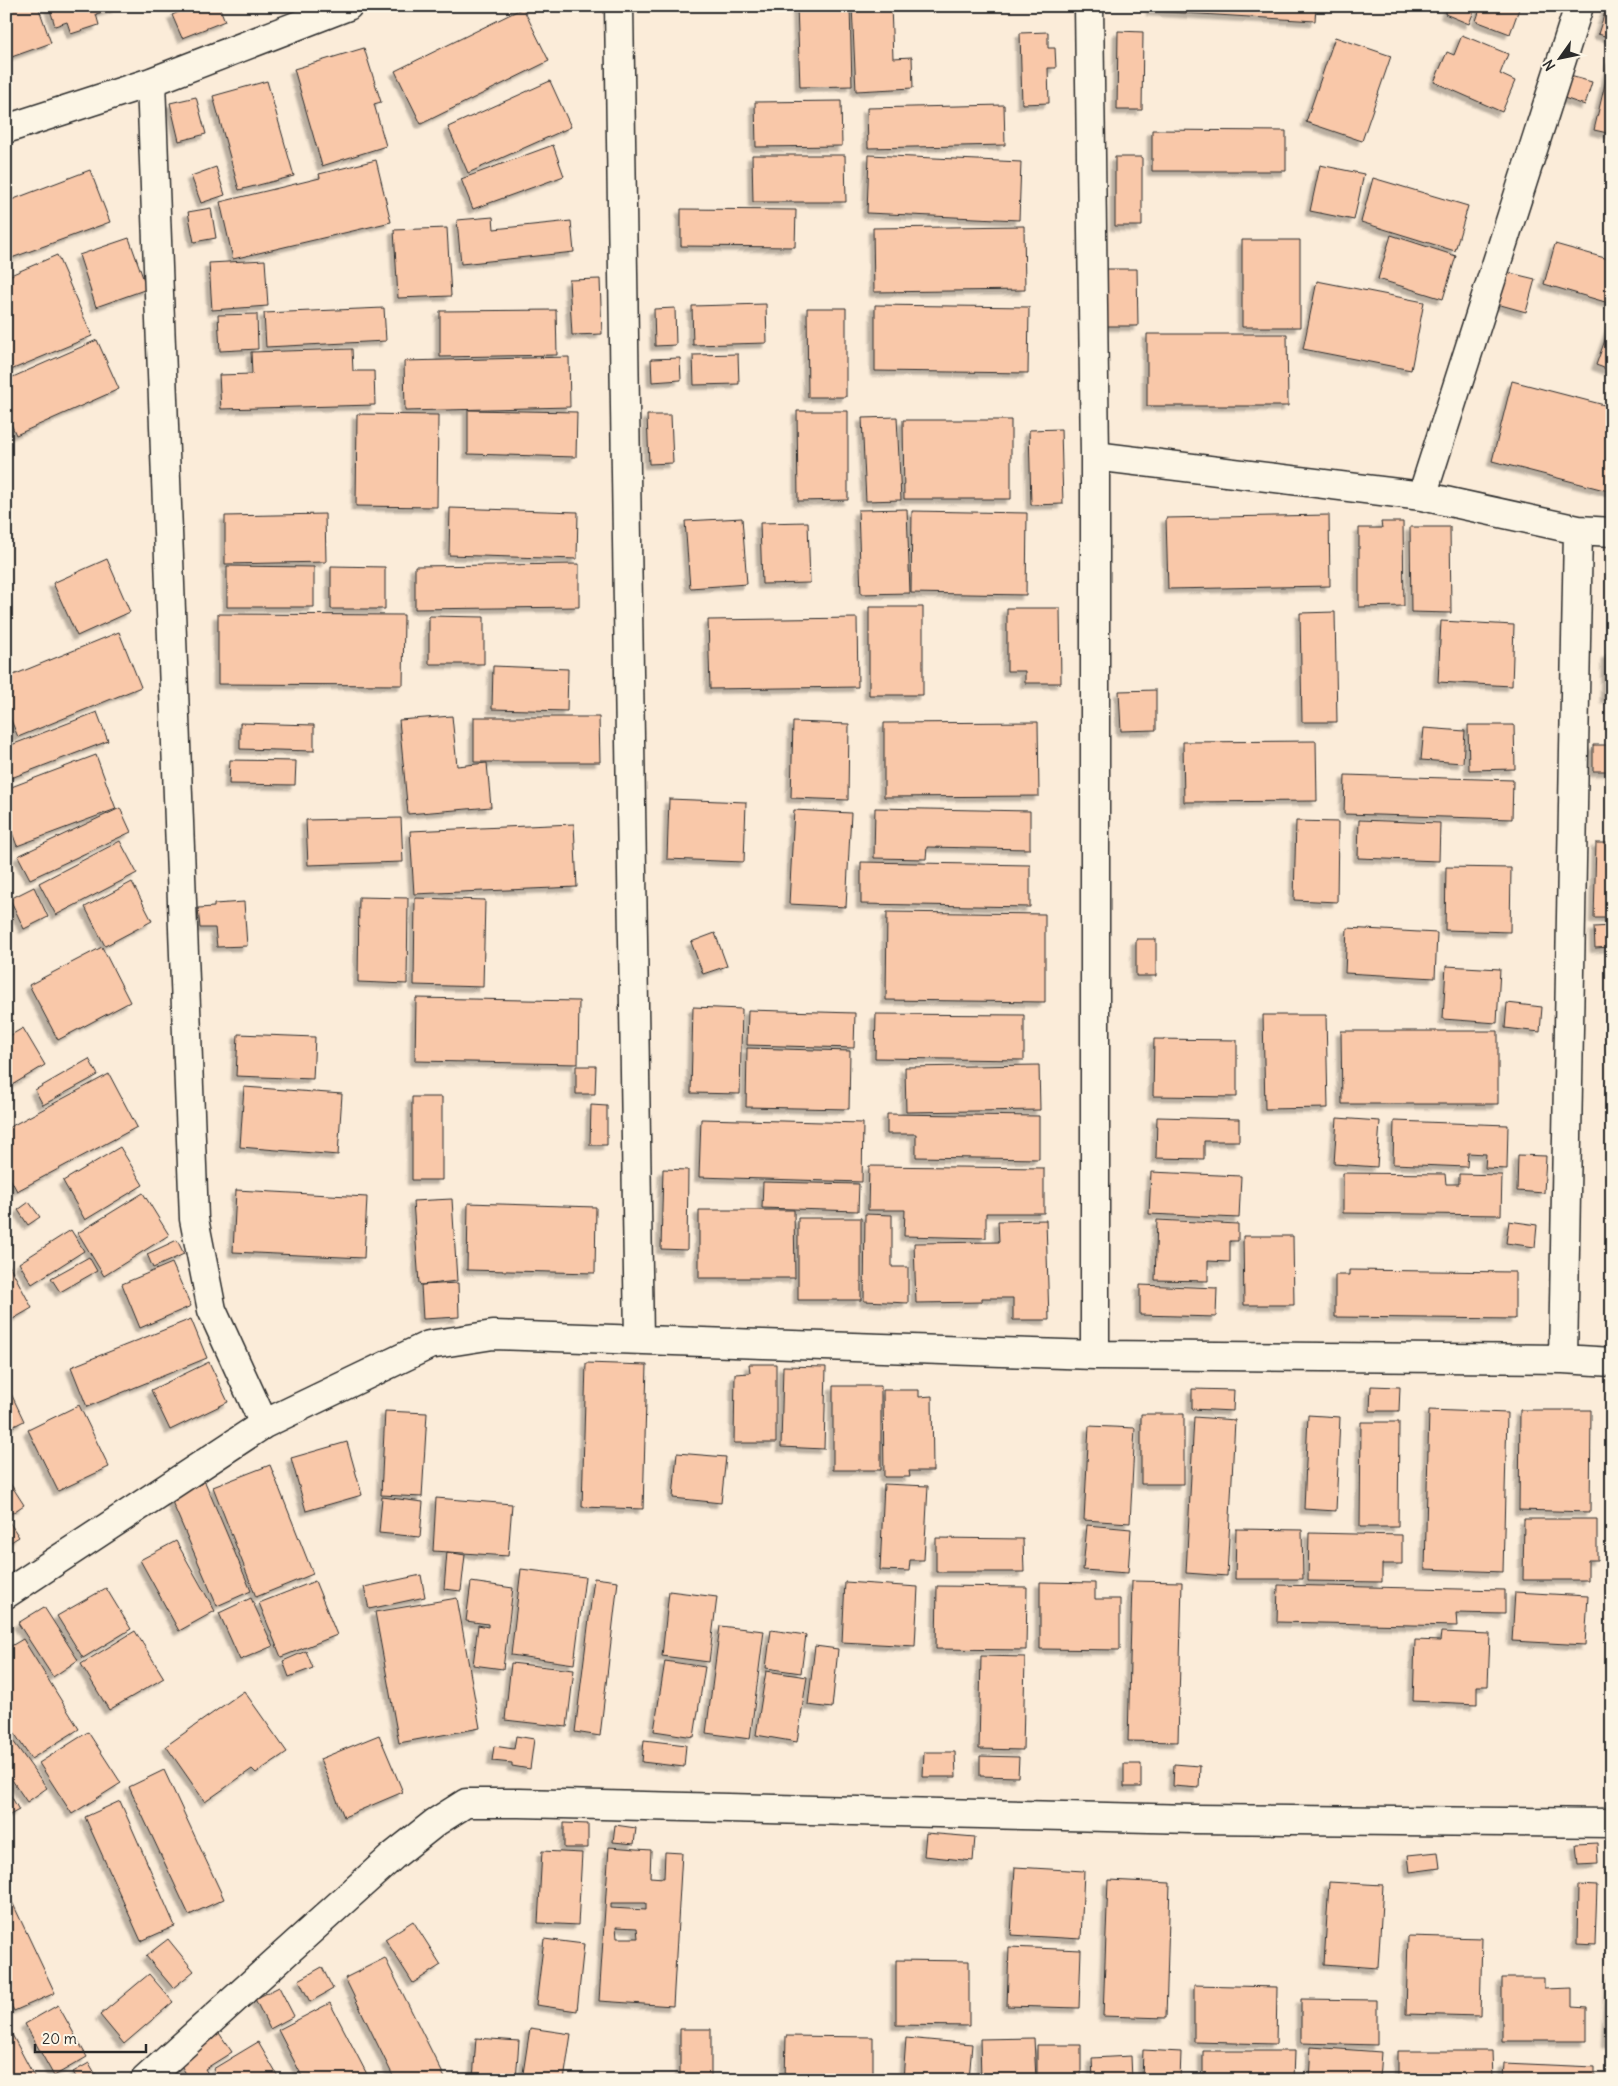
<svg xmlns="http://www.w3.org/2000/svg" width="1618" height="2086" viewBox="0 0 1618 2086" font-family="Delius,sans-serif">
  <defs>
    <filter id="shadow"><feDropShadow dx="-4.5" dy="4.5" stdDeviation="1" flood-color="#0004"/></filter>
  </defs>
  <rect width="100%" height="100%" fill="#fbecd9"/>
  <filter id="ink" filterUnits="userSpaceOnUse"><feTurbulence type="fractalNoise" baseFrequency=".02" numOctaves="2"/><feDisplacementMap in="SourceGraphic" scale="10" xChannelSelector="R" yChannelSelector="G"/><feConvolveMatrix kernelMatrix="1 2 1 2 8 2 1 2 1" color-interpolation-filters="sRGB"/></filter>
  <g filter="url(#ink)">
    <!-- building -->
    <path fill="#f9c8a9" stroke="#2b2b2b" fill-rule="evenodd" filter="url(#shadow)" d="M6,6H38L51,43L6,59Z
      M49,6H116V8L96,14L99,25L71,34L67,22L55,26Z
      M193,6H219L225,21L182,38L172,15Z
      M797,6H850L852,86L800,87Z
      M852,6H891L893,58L912,57L913,88L856,91Z
      M1151,6H1316L1315,21L1151,11Z
      M1448,6H1476L1469,24L1445,14Z
      M1481,6H1520L1510,34L1476,21Z
      M1607,6H1612V38L1598,34Z
      M523,8L549,61L421,124L395,71Z
      M1118,31L1143,32L1142,110H1117Z
      M1048,32V48H1055L1056,68H1048L1049,103L1022,104L1020,33Z
      M1462,35L1508,54L1500,74L1515,81L1502,112L1434,82L1447,52L1454,55Z
      M1335,37L1391,56L1362,141L1306,122Z
      M364,48L381,102L374,104L386,146L322,166L294,69Z
      M1611,59H1612V134L1594,130Z
      M1570,76L1592,82L1585,105L1564,98Z
      M267,81L294,176L239,190L213,96Z
      M550,81L571,127L468,173L448,127Z
      M196,97L206,134L179,141L170,103Z
      M841,101L842,146L756,147L755,102Z
      M1004,105L1005,145L868,148L867,108Z
      M1152,130L1286,131V171H1152Z
      M553,145L564,176L473,209L461,179Z
      M752,155H845L846,202H753Z
      M869,155L1021,162L1019,220L867,213Z
      M1115,157H1142V226H1115Z
      M376,160L391,222L233,259L220,202L320,178L319,174Z
      M1320,165L1364,174L1354,220L1310,211Z
      M216,167L225,195L201,203L191,176Z
      M90,170L110,222L6,260V202Z
      M1373,178L1468,206L1455,251L1361,222Z
      M211,208L216,238L194,242L188,212Z
      M681,209L796,210L795,247L681,246Z
      M493,217L494,229L571,221L574,252L461,264L457,220Z
      M1024,226L1025,290L874,292L873,228Z
      M447,228L451,296L398,298L394,230Z
      M1391,235L1456,256L1443,299L1378,279Z
      M129,238L147,289L96,307L79,255Z
      M1242,240H1300V327H1242Z
      M1555,244L1612,260V304L1544,284Z
      M57,255L92,336L6,372V277Z
      M265,260L268,306L212,310L209,263Z
      M1104,269H1137L1138,326H1105Z
      M1506,272L1535,279L1526,312L1497,304Z
      M600,279L602,334L572,335L569,280Z
      M1317,281L1424,302L1411,370L1303,349Z
      M766,304L767,343L693,345L692,306Z
      M875,305L1029,307L1028,373L875,371Z
      M384,308L386,341L266,347L264,313Z
      M675,308L676,345L655,346L654,309Z
      M807,308H846V397H808Z
      M556,310L557,355L440,357V311Z
      M257,314L258,349L220,351L218,315Z
      M1612,321V371L1596,365Z
      M1147,334H1287L1288,406H1147Z
      M97,340L119,389L16,435L6,413V380Z
      M352,349L353,371H374L375,405L221,409L219,375L252,374L251,352Z
      M738,354L739,384L694,385L693,355Z
      M569,357L570,407L405,411L404,361Z
      M680,358L681,380L652,382L651,359Z
      M1512,381L1612,407V492L1492,461Z
      M468,410L577,412L576,457L468,454Z
      M797,411H848V500L798,501Z
      M357,414L438,415L437,507L356,506Z
      M647,415H671L673,463L649,464Z
      M897,417L901,500L866,501L862,418Z
      M903,420H1011V499H904Z
      M1061,429L1063,504L1031,505L1029,430Z
      M450,508L578,512L577,559L449,555Z
      M907,509L910,593L861,594L858,510Z
      M912,511L1027,513L1026,595L911,593Z
      M325,514L326,562L225,564V516Z
      M1329,515L1330,586L1168,589L1166,518Z
      M742,518L747,584L690,588L685,521Z
      M808,522L810,583L762,584L760,523Z
      M1381,522H1403L1404,606L1359,607V528H1382Z
      M1410,527H1450L1451,613L1411,612Z
      M107,559L130,612L77,636L53,583Z
      M579,564V607L415,609V566Z
      M227,566L314,567V607H227Z
      M331,566L385,567V609H331Z
      M869,607H923V695H869Z
      M1007,608H1060L1061,683H1025V671H1007Z
      M1335,612L1337,722H1302L1300,613Z
      M218,614L404,615L403,685L218,684Z
      M429,616L484,617V664H429Z
      M857,618L858,687L710,689L708,620Z
      M1441,621L1514,625L1512,686L1438,682Z
      M119,632L141,687L18,737L6,708V678Z
      M1606,654H1612V698H1605Z
      M493,666L568,669L567,711L492,709Z
      M1156,690V730L1121,731L1119,691Z
      M97,712L108,741L6,780V747Z
      M452,716L457,766L487,763L491,807L408,814L399,720Z
      M474,717H599L600,762H474Z
      M793,722L849,724L848,800L791,798Z
      M1038,722L1039,796L884,797V723Z
      M240,723L314,725V751L240,749Z
      M1468,725H1514L1515,769L1469,770Z
      M1424,728L1465,731L1463,763L1421,760Z
      M1316,741L1317,801L1184,802L1183,742Z
      M1593,745H1612V771H1593Z
      M96,755L116,809L17,846L6,816V789Z
      M230,760L296,761L295,785L229,784Z
      M1345,775L1513,780L1512,819L1344,814Z
      M669,799L746,802L744,862L667,859Z
      M120,808L131,832L30,879L18,856Z
      M875,808L1030,811V849L927,847L926,859L874,858Z
      M794,810L851,813L846,907L789,904Z
      M401,818L403,862L308,865L306,820Z
      M1359,820L1440,823L1439,861L1358,858Z
      M1296,821L1338,822L1337,902L1294,900Z
      M574,824L577,887L414,894L410,831Z
      M120,841L137,873L56,915L39,883Z
      M1596,843H1612V918H1594Z
      M861,862L1030,865V907L861,904Z
      M1446,867L1511,868L1510,932L1445,930Z
      M132,882L152,921L105,946L85,907Z
      M34,887L48,917L24,929L10,899Z
      M359,897L408,898L407,984L358,982Z
      M415,898L485,900L483,987L414,985Z
      M244,902L247,946L217,947L215,928H200L198,908L214,907V904Z
      M887,912L1045,914V1002L886,1000Z
      M1612,926V947L1595,948L1594,927Z
      M1347,928L1437,933L1435,978L1345,973Z
      M715,933L727,966L703,974L691,942Z
      M1136,939H1156V976H1136Z
      M102,947L130,1002L58,1040L29,985Z
      M1446,966L1500,969L1497,1023L1443,1019Z
      M416,998L579,1001L578,1064L415,1061Z
      M1507,1003L1542,1007L1540,1032L1505,1028Z
      M693,1007L742,1009L740,1094L691,1093Z
      M748,1010L855,1013L854,1048L747,1045Z
      M876,1014L1024,1015V1060L875,1058Z
      M1263,1015H1326L1328,1108L1265,1109Z
      M23,1028L45,1065L12,1085L6,1075V1038Z
      M1341,1031H1498V1104H1342Z
      M238,1034L315,1037L313,1079L236,1076Z
      M1154,1039L1237,1040V1097L1153,1096Z
      M747,1048L850,1051L849,1109L746,1107Z
      M89,1059L98,1075L43,1105L35,1090Z
      M1039,1065L1040,1110L906,1112L905,1067Z
      M576,1066H596L595,1094H576Z
      M109,1074L137,1127L17,1191L6,1171V1129Z
      M244,1087L342,1094L338,1155L240,1147Z
      M412,1097H442V1180H412Z
      M591,1105L607,1106V1145H590Z
      M887,1114L1039,1116V1159L916,1157V1134H887Z
      M1157,1117L1239,1119V1141H1204V1159L1156,1158Z
      M1337,1118L1380,1121L1377,1167L1334,1164Z
      M701,1119L863,1123L862,1182L699,1177Z
      M1394,1121L1508,1125L1507,1169L1485,1168L1486,1154L1468,1153L1467,1167L1393,1164Z
      M120,1147L143,1185L85,1220L63,1181Z
      M1518,1155L1546,1156L1544,1193L1517,1191Z
      M869,1166L1044,1168V1213H986V1238L904,1236L905,1210H868Z
      M663,1169L688,1170L687,1250L661,1249Z
      M1151,1172L1241,1176L1239,1218L1149,1214Z
      M1343,1173L1445,1174L1446,1184H1459V1174L1502,1175L1501,1215L1343,1213Z
      M763,1182L859,1184L858,1211L762,1208Z
      M236,1190L367,1197L364,1258L233,1252Z
      M143,1193L169,1235L104,1276L78,1233Z
      M452,1199L457,1281L421,1285L419,1283L413,1201Z
      M29,1202L40,1217L28,1225L18,1210Z
      M468,1203L596,1207L595,1273L467,1270Z
      M699,1210H794L795,1278H699Z
      M865,1214L892,1215V1267H908V1303L864,1301Z
      M798,1218H861V1300H798Z
      M1046,1220L1049,1320H1013V1298H982V1302L916,1303L914,1243L999,1242L998,1221Z
      M1157,1220L1238,1224V1241H1230V1262L1208,1261V1281L1155,1280Z
      M1509,1221L1537,1225L1535,1247L1506,1243Z
      M71,1230L84,1251L32,1284L19,1263Z
      M1243,1236H1293L1294,1305H1244Z
      M177,1240L184,1254L153,1268L147,1254Z
      M89,1257L97,1271L60,1292L51,1278Z
      M6,1259L32,1308L6,1323Z
      M172,1263L191,1306L140,1328L122,1284Z
      M1349,1270L1515,1272V1319L1335,1317V1275H1349Z
      M458,1283L459,1317L423,1319L421,1285Z
      M1140,1285L1217,1288L1216,1317L1140,1315Z
      M191,1319L207,1358L87,1407L71,1367Z
      M209,1362L228,1402L170,1430L151,1390Z
      M586,1363L647,1365L643,1509L582,1507Z
      M749,1364H776V1443H734L735,1374L750,1373Z
      M783,1366L826,1367L824,1449L781,1447Z
      M6,1383L24,1421L6,1430Z
      M833,1386H881V1470H833Z
      M1371,1386L1400,1387L1399,1411H1370Z
      M1192,1389L1234,1390L1233,1411L1192,1409Z
      M883,1390H919V1397L932,1396L933,1471H909L910,1477H884Z
      M79,1405L109,1467L58,1491L28,1430Z
      M1429,1410L1507,1413L1503,1572L1425,1569Z
      M1520,1410H1591L1590,1512L1519,1510Z
      M385,1411L427,1413L422,1497L381,1495Z
      M1141,1414H1184V1484H1141Z
      M1308,1415L1340,1417L1336,1511L1304,1509Z
      M1194,1417L1235,1420L1227,1576L1186,1573Z
      M1361,1422H1399L1398,1527H1360Z
      M1089,1426L1135,1428L1130,1523L1084,1520Z
      M347,1442L362,1495L306,1511L291,1458Z
      M677,1453L726,1457L721,1503L673,1498Z
      M270,1465L313,1574L256,1597L213,1487Z
      M6,1477L24,1505L6,1517L19,1537L6,1545Z
      M205,1482L251,1591L217,1606L170,1497Z
      M884,1484L928,1486L924,1560H910L909,1571L880,1570Z
      M382,1497L423,1502L420,1537L379,1533Z
      M436,1498L512,1504L508,1556L433,1551Z
      M1524,1519H1597V1560H1588V1580H1523Z
      M1087,1525L1131,1529L1128,1573L1083,1570Z
      M1236,1529L1302,1530L1303,1579H1235Z
      M1309,1533L1402,1535V1564H1382V1582L1308,1581Z
      M936,1538L1023,1539L1024,1572H936Z
      M176,1541L215,1611L179,1631L140,1560Z
      M447,1552L465,1555L461,1591L444,1589Z
      M521,1569L585,1577L574,1664L511,1655Z
      M421,1575L425,1597L369,1609L364,1587Z
      M594,1578L618,1581L600,1736L575,1732Z
      M315,1581L337,1635L281,1657L259,1603Z
      M1132,1581L1182,1582L1178,1742L1128,1741Z
      M471,1582L513,1588L503,1669L473,1665L478,1625L488,1627V1624L466,1621Z
      M845,1582L918,1587L915,1646L842,1642Z
      M1040,1582L1095,1583V1599H1120V1650L1040,1649Z
      M1278,1585L1505,1590V1614L1456,1613L1457,1626L1277,1622Z
      M937,1586L1027,1587L1026,1650L936,1649Z
      M106,1588L131,1629L83,1658L57,1616Z
      M669,1591L717,1597L709,1662L662,1656Z
      M1515,1592L1588,1596L1585,1645L1512,1641Z
      M251,1598L273,1646L240,1660L219,1613Z
      M457,1598L480,1728L399,1743L375,1612Z
      M44,1607L78,1660L53,1677L18,1623Z
      M720,1626L764,1631L750,1739L706,1733Z
      M771,1630L806,1635L801,1673L766,1668Z
      M135,1631L164,1678L109,1710L81,1664Z
      M1441,1632L1490,1634L1488,1686H1477V1704L1413,1701L1415,1640L1440,1641Z
      M23,1639L79,1729L31,1759L6,1720V1649Z
      M815,1646L838,1649L832,1708L808,1705Z
      M306,1651L313,1668L289,1677L283,1661Z
      M981,1656L1025,1657L1023,1750L979,1749Z
      M665,1661L705,1667L694,1737L654,1731Z
      M511,1663L574,1670L567,1727L505,1720Z
      M766,1671L807,1677L797,1742L756,1735Z
      M244,1691L287,1752L256,1773L252,1769L205,1802L166,1746Z
      M88,1732L121,1783L72,1814L39,1763Z
      M379,1735L403,1792L344,1817L320,1759Z
      M516,1736L534,1739L530,1769L512,1766V1763L492,1761L494,1746L514,1749Z
      M644,1740L686,1745L684,1767L642,1762Z
      M13,1741L47,1788L27,1802L6,1771V1746Z
      M924,1752H955L956,1777H923Z
      M980,1756L1019,1757L1018,1777L980,1776Z
      M1124,1764H1141V1787H1124Z
      M1174,1764L1200,1766L1199,1788L1173,1786Z
      M164,1770L224,1899L189,1915L129,1787Z
      M6,1787L19,1810L6,1817Z
      M120,1801L175,1926L141,1941L85,1817Z
      M564,1823L588,1824V1848H564Z
      M615,1825L636,1828L634,1844L613,1842Z
      M926,1833L975,1837L973,1861L924,1856Z
      M1597,1843L1598,1864L1578,1865L1576,1844Z
      M609,1847L651,1850L650,1877L664,1878L665,1852L682,1853L673,2006L599,2001ZM611,1903H646V1910L611,1908ZM616,1927L637,1928L638,1938H617Z
      M542,1851L582,1853L578,1925L538,1923Z
      M1438,1852L1440,1868L1410,1872L1408,1855Z
      M1015,1867L1084,1871L1081,1939L1011,1935Z
      M1108,1880L1170,1883L1166,2018L1103,2016Z
      M1329,1882L1383,1885L1378,1968L1324,1964Z
      M1578,1885L1597,1886L1595,1945L1577,1944Z
      M6,1889L55,1993L14,2011L6,1994Z
      M413,1921L441,1965L413,1983L385,1939Z
      M1408,1936L1482,1938L1480,2016L1406,2014Z
      M168,1939L194,1971L173,1988L146,1956Z
      M544,1939L584,1944L577,2011L536,2005Z
      M1009,1947L1081,1950L1079,2008L1007,2006Z
      M385,1958L446,2080H395L345,1978Z
      M896,1960L969,1961V2026L896,2025Z
      M322,1967L333,1989L310,2002L299,1980Z
      M149,1974L173,2002L124,2044L100,2015Z
      M1502,1978H1544V1989L1572,1988V2007L1587,2008V2041H1502Z
      M1609,1978H1612V2044L1606,2043Z
      M1194,1985L1277,1987L1276,2044L1194,2042Z
      M279,1987L294,2016L270,2029L255,1999Z
      M1301,1999L1377,2000V2045L1301,2043Z
      M330,2003L370,2080H304L278,2030Z
      M58,2005L87,2057L54,2076L25,2024Z
      M7,2025L36,2080H6Z
      M530,2028L571,2034L564,2080H522Z
      M680,2029H711V2080H680Z
      M217,2030L232,2052L205,2069L212,2080H190L175,2056Z
      M786,2036L873,2037V2080H785Z
      M476,2038L519,2041L516,2080H473Z
      M906,2038L972,2044L969,2080H903Z
      M1034,2038L1036,2080H981L980,2039Z
      M258,2042L280,2080H219L213,2069Z
      M1037,2045H1081V2080H1037Z
      M1311,2047L1381,2052L1379,2080H1309Z
      M1143,2050L1181,2052L1180,2080H1142Z
      M1203,2051H1295L1294,2080H1203Z
      M1398,2051H1492L1493,2080H1398Z
      M1131,2056L1132,2080H1093L1092,2058Z
      M89,2063L99,2080H78L73,2072Z
      M1504,2063L1594,2067V2080H1503Z"/>
    <g fill="none" stroke-linecap="round" stroke-linejoin="round">
      <!-- minor casing -->
      <g stroke="#2b2b2b" stroke-width="31">
        <path id="minor" d="M619,6L639,1339
          M1089,6L1095,456V1355
          M151,82L194,1219L212,1310L264,1424
          M6,129L151,82L348,6
          M1095,456L1422,496L1578,530L1612,532
          M1422,496L1579,6
          M1563,1359L1578,530
          M6,1594L264,1424L429,1345L493,1335L1095,1355L1563,1359L1612,1362
          M145,2080L393,1856L436,1822L466,1803H519L1193,1819L1612,1823"/>
      </g>
      <!-- minor -->
      <use href="#minor" stroke="#fcf5e5" stroke-width="28"/>
    </g>
  </g>
  <!-- margin -->
  <rect width="1618" height="2086" fill="none" stroke="#fcf5e5" stroke-width="25"/>
  <rect x="12" y="12" width="1593" height="2061" fill="none" stroke="#2b2b2b" stroke-width="2" filter="url(#ink)"/>
  <!-- north arrow -->
  <g transform="translate(1560 58) rotate(237)" stroke="#fcf5e5" stroke-width="4" paint-order="stroke">
  <path d="M0-4L9 19L0 12L-9 19Z" fill="#2b2b2b"/>
  <text y="-8" font-size="14" font-weight="bold" text-anchor="middle" fill="#2b2b2b">N</text>
  </g>
  <!-- scale -->
  <path d="M35 2044v8h111v-8" fill="none" stroke="#2b2b2b" stroke-width="2.5"/>
  <text x="42" y="2044" font-size="15" fill="#2b2b2b" stroke="#fcf5e5" stroke-width="4" paint-order="stroke">20 m</text>
</svg>
